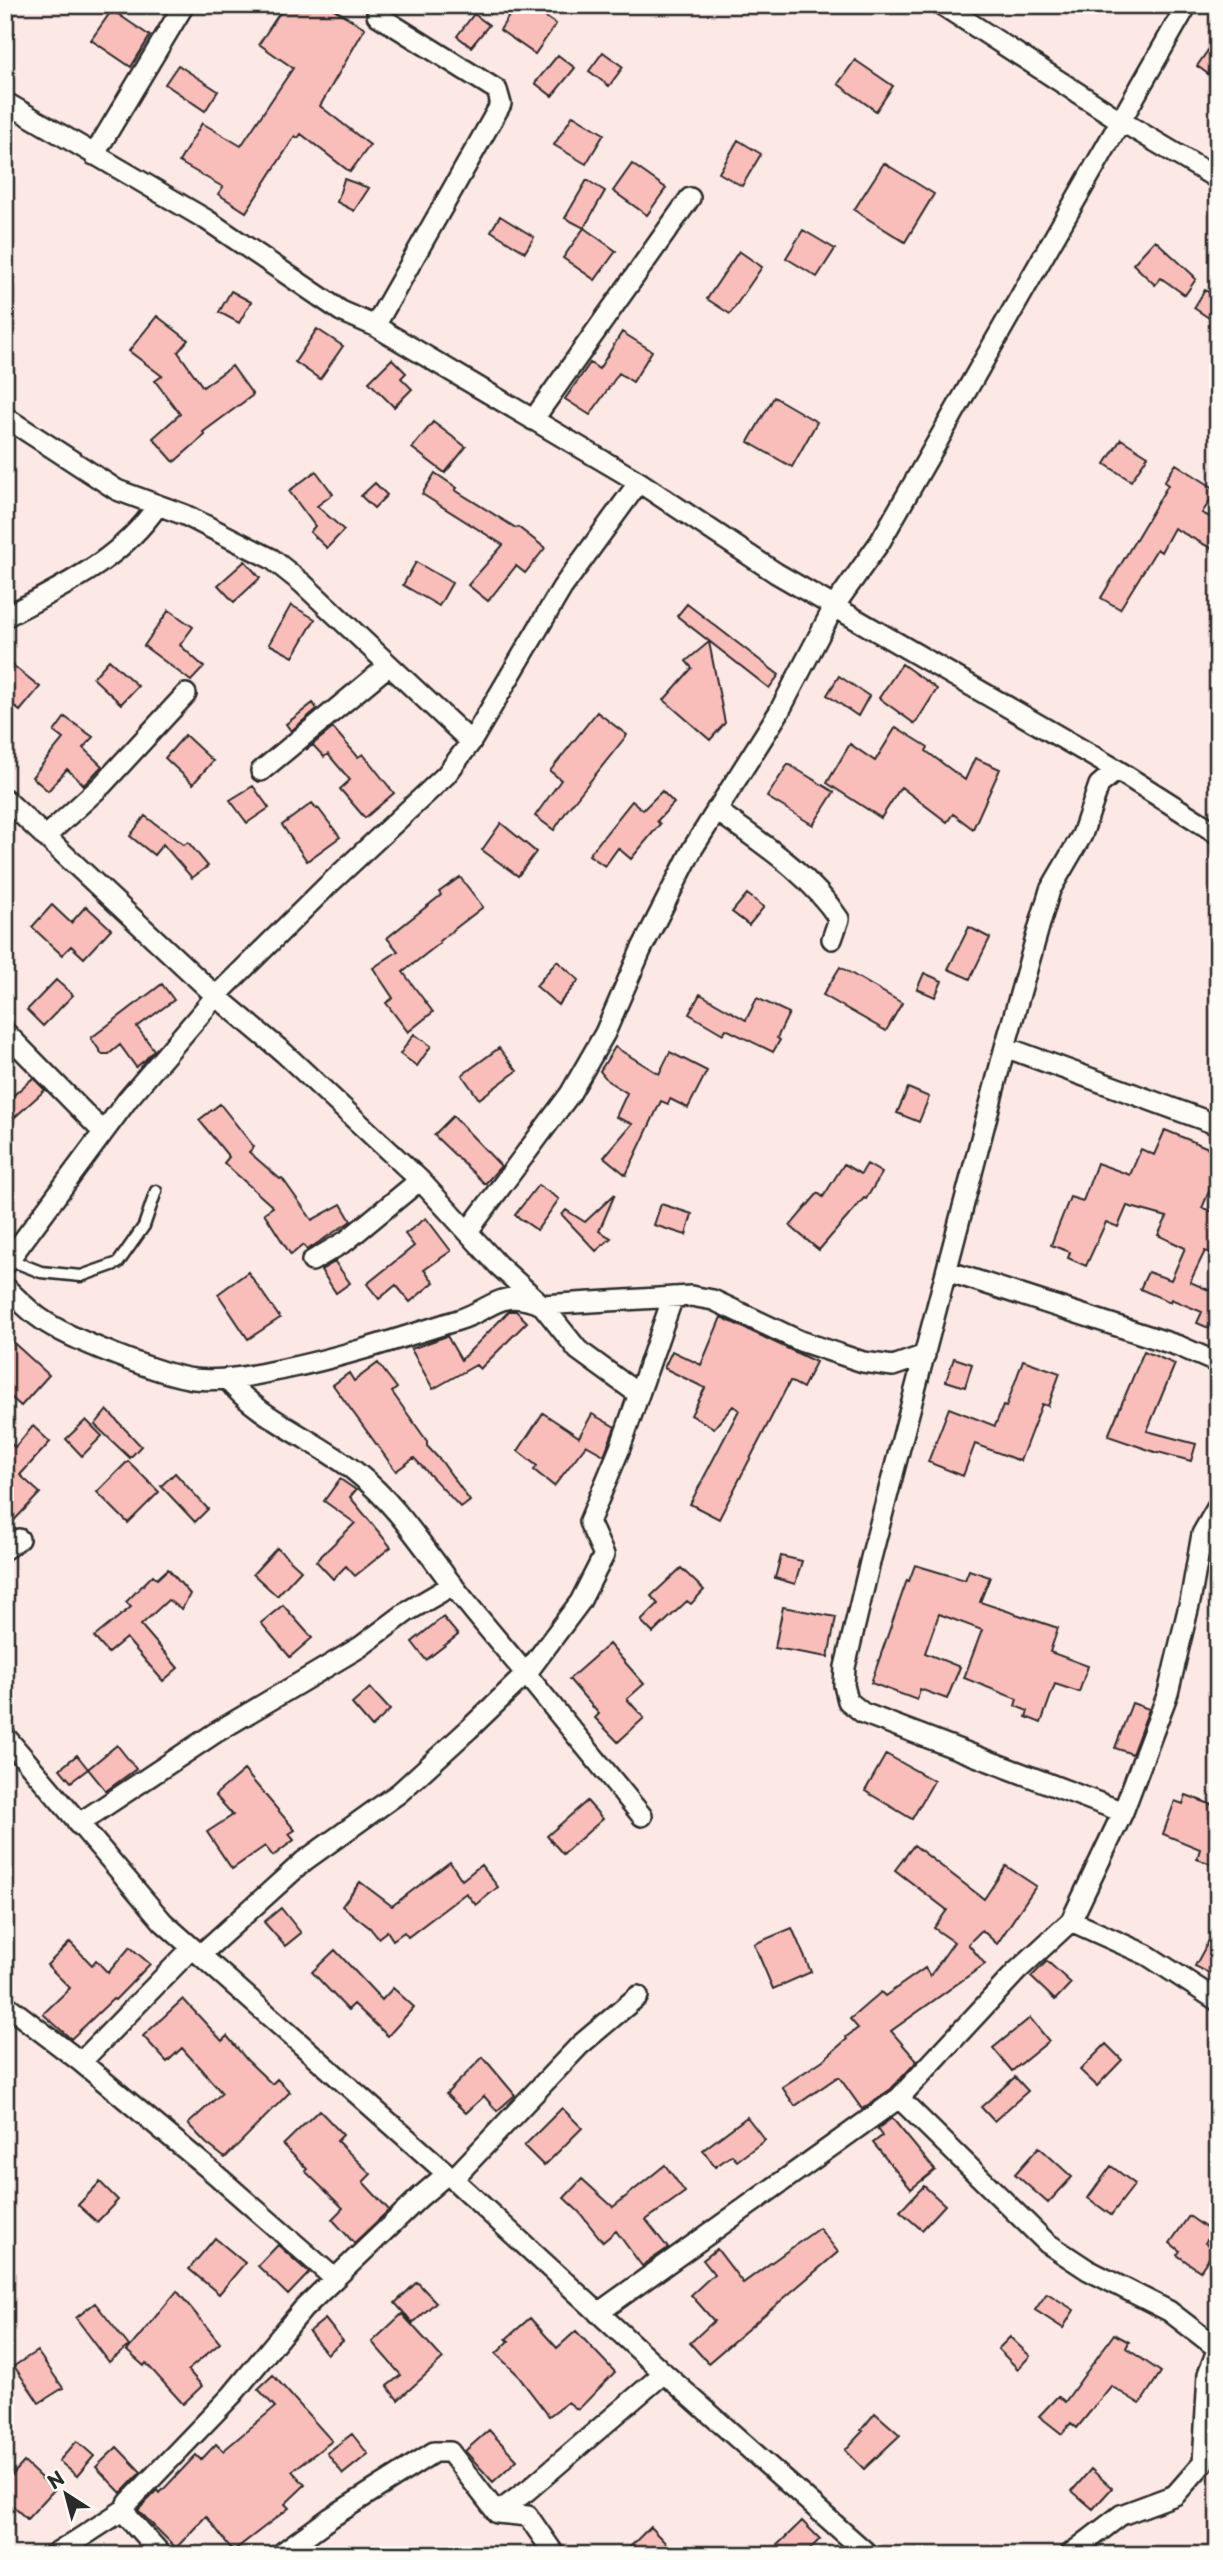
<svg xmlns="http://www.w3.org/2000/svg" width="1223" height="2560" viewBox="0 0 1223 2560" font-family="'Playpen Sans',sans-serif">
  <rect width="100%" height="100%" fill="#fce9e5"/>
  <filter id="ink" filterUnits="userSpaceOnUse"><feTurbulence type="fractalNoise" baseFrequency=".0143" numOctaves="2"/><feDisplacementMap in="SourceGraphic" scale="14" xChannelSelector="R" yChannelSelector="G"/><feConvolveMatrix kernelMatrix="1 2 1 2 8 2 1 2 1" color-interpolation-filters="sRGB"/></filter>
  <g filter="url(#ink)">
    <!-- building -->
    <path fill="#fabeba" stroke="#2b2b2b" stroke-width="2" d="M285,5H327L365,28L320,106L370,145L350,172L301,134L298,138L295,136L246,212L218,194L223,187L179,162L202,123L241,146L293,68L259,44Z
      M516,5H551L544,16L556,24L535,54L500,30Z
      M112,10L150,36L131,67L91,40Z
      M474,14L489,25L471,47L457,36Z
      M1218,36V81L1197,66Z
      M603,52L623,67L609,86L589,71Z
      M558,55L575,68L552,96L535,83Z
      M855,60L893,86L876,111L838,84Z
      M178,65L218,91L205,111L165,84Z
      M573,115L604,134L586,164L554,145Z
      M738,140L761,154L742,186L719,173Z
      M884,163L934,194L905,242L854,210Z
      M632,164L666,188L647,215L613,191Z
      M344,179L369,188L354,211L337,202Z
      M587,180L605,191L584,228L565,218Z
      M500,216L534,237L525,252L491,231Z
      M584,228L616,251L595,280L563,258Z
      M803,230L835,249L817,277L786,258Z
      M1155,240L1194,276L1193,277L1196,279L1185,295L1161,278L1155,285L1133,264Z
      M739,251L762,267L730,314L707,299Z
      M1205,290L1218,298V324L1194,308Z
      M231,291L251,302L239,323L219,312Z
      M157,316L188,340L178,352L203,387L232,366L253,395L203,432L205,435L174,462L153,438L180,414L155,381L162,376L129,351Z
      M317,329L343,346L320,379L295,362Z
      M622,332L652,351L633,382L619,373L590,415L565,399L590,363L599,369Z
      M392,359L406,373L401,378L412,389L394,407L369,382Z
      M774,397L817,422L792,467L748,442Z
      M433,422L466,447L445,473L412,448Z
      M1121,439L1148,456L1131,481L1105,464Z
      M1176,464L1217,490L1202,513L1218,521V552L1174,528L1161,552L1157,549L1120,609L1101,598L1168,485L1164,482Z
      M316,471L333,494L317,506L344,530L327,548L310,532L315,526L289,491Z
      M435,473L457,488L455,490L516,528L518,527L545,548L525,573L516,566L488,601L468,585L503,545L422,494Z
      M375,483L387,495L374,508L361,496Z
      M245,561L260,578L234,602L218,585Z
      M416,562L452,583L439,606L403,585Z
      M687,604L779,675L769,688L677,616Z
      M291,605L315,619L293,657L269,644Z
      M169,610L193,627L180,645L204,667L191,681L144,646Z
      M709,642L725,723L710,740L664,700L692,668L686,661Z
      M5,659L40,687L20,711L5,699Z
      M109,660L138,686L121,704L93,678Z
      M902,664L937,689L915,724L879,698Z
      M839,676L869,696L858,716L827,695Z
      M313,703L317,709L291,731L286,724Z
      M597,712L627,735L568,809L554,830L535,816L561,780L550,771Z
      M65,717L93,737L83,748L102,766L84,785L67,769L48,791L32,777L63,739L54,732Z
      M896,727L928,747L926,751L965,780L975,758L1000,769L973,829L953,814L947,822L901,787L881,818L827,783L850,744L875,761Z
      M333,728L358,757L363,754L394,793L365,818L340,789L350,780L328,754L324,757L313,745L306,750Z
      M185,735L213,761L193,784L165,758Z
      M788,764L834,792L813,825L767,797Z
      M253,786L269,808L247,823L230,800Z
      M662,791L674,803L657,821L660,824L631,859L618,848L605,866L589,855L632,801L643,810Z
      M312,803L317,809L318,808L340,837L307,861L282,825Z
      M145,816L184,845L188,842L208,866L192,878L163,844L154,855L130,836Z
      M501,823L536,852L518,876L482,850Z
      M460,877L483,907L439,941L440,943L403,972L433,1012L408,1032L386,1003L393,998L373,968L398,951L387,938L441,895L439,892Z
      M747,894L764,907L749,925L732,912Z
      M52,905L71,923L86,906L111,929L84,958L71,946L62,955L32,927Z
      M969,927L990,938L970,979L948,969Z
      M557,961L579,980L558,1005L536,986Z
      M840,967L902,1003L886,1031L823,995Z
      M924,973L942,981L935,997L917,989Z
      M56,980L73,995L43,1026L27,1010Z
      M162,984L174,1000L137,1027L154,1050L145,1060L136,1067L120,1045L109,1054H102L91,1038Z
      M700,994L746,1020L757,998L789,1013L777,1038L780,1040L773,1052L726,1029L723,1034L689,1014Z
      M414,1034L431,1046L417,1066L400,1054Z
      M615,1047L659,1074L670,1052L707,1071L688,1108L670,1099L668,1104L661,1101L626,1175L604,1157L632,1124L616,1117L627,1093L608,1081L600,1071Z
      M499,1048L517,1071L479,1099L462,1075Z
      M33,1078L45,1090L5,1126V1103Z
      M908,1088L929,1097L919,1122L897,1113Z
      M220,1104L254,1147L249,1152L280,1179L282,1178L312,1220L341,1204L351,1221L307,1250L303,1245L291,1255L264,1213L273,1207L224,1163L229,1157L199,1120Z
      M453,1116L501,1166L485,1184L434,1135Z
      M1165,1130L1218,1152V1170L1202,1208L1218,1213L1213,1229L1218,1231V1256L1205,1251L1190,1282L1211,1291L1218,1275V1332L1197,1323L1202,1312L1171,1299L1170,1302L1140,1289L1148,1272L1171,1280L1185,1248L1158,1235L1167,1217L1127,1206L1118,1227L1106,1222L1086,1266L1068,1258L1070,1252L1051,1245L1070,1197L1083,1201L1097,1163L1130,1175L1141,1149L1154,1155Z
      M844,1164L861,1174L867,1164L882,1173L866,1199L864,1198L819,1250L790,1226L818,1193L823,1197Z
      M538,1185L559,1199L537,1230L515,1215Z
      M615,1194L599,1231L611,1238L596,1251L562,1215L566,1210L585,1222Z
      M661,1204L692,1214L686,1235L654,1225Z
      M426,1218L451,1251L424,1270L434,1282L410,1302L396,1285L379,1299L367,1284L414,1246L405,1234Z
      M335,1262L350,1283L336,1293L321,1270Z
      M248,1272L280,1318L248,1339L218,1294Z
      M509,1311H516L527,1322L480,1369L476,1365L433,1389L411,1349L447,1336L461,1360Z
      M721,1317L816,1362L803,1388L790,1381L719,1519L690,1504L739,1410L733,1406L714,1428L691,1415L705,1388L664,1368L672,1351L701,1365Z
      M5,1335L49,1375L21,1406L5,1392Z
      M1144,1351L1175,1364L1147,1431L1196,1444L1191,1461L1158,1452V1453L1108,1436Z
      M954,1358L972,1364L965,1387L946,1381Z
      M1023,1360L1060,1373L1048,1406L1042,1404L1020,1461L975,1444L963,1476L928,1462L949,1408L995,1426L1003,1406L1006,1407Z
      M378,1363L397,1388L392,1392L427,1441V1446L442,1462L470,1501L461,1508L414,1458L396,1471L333,1385L349,1373L354,1381Z
      M107,1410L141,1446L130,1458L95,1425Z
      M543,1413L579,1437L592,1414L615,1427L604,1455L586,1445L554,1486L534,1470L537,1466L518,1451Z
      M86,1420L102,1436L82,1456L66,1439Z
      M33,1426L50,1442L20,1475L40,1493L5,1530V1439L15,1447Z
      M128,1461L159,1492L128,1523L97,1492Z
      M175,1473L208,1509L195,1522L161,1486Z
      M340,1479L356,1490L350,1497L391,1547L355,1576L346,1566L333,1579L316,1561L355,1523L324,1501Z
      M277,1548L301,1570L277,1596L253,1574Z
      M781,1556L802,1561L795,1584L775,1578Z
      M915,1565L965,1580L969,1570L990,1577L980,1602L1058,1628L1050,1652L1088,1666L1079,1692L1055,1684L1041,1723L1026,1717L1028,1711L1015,1706L1017,1699L964,1678L982,1630L939,1614L925,1653L960,1667L947,1699L920,1689L917,1700L871,1683L907,1580L909,1581Z
      M681,1568L704,1590L691,1604L687,1601L653,1633L641,1621L658,1604L651,1596Z
      M168,1569L190,1594L182,1609L168,1600L141,1625L178,1668L163,1681L126,1638L108,1653L94,1637L131,1607L126,1602L153,1575L157,1579Z
      M283,1605L312,1638L290,1657L261,1623Z
      M783,1607L836,1617L828,1657L775,1648Z
      M443,1617L458,1635L426,1660L412,1642Z
      M609,1644L644,1684L627,1699L644,1718L618,1742L595,1718L599,1714L569,1679Z
      M370,1688L390,1710L372,1727L352,1704Z
      M1132,1703L1149,1709L1132,1754L1115,1748Z
      M117,1745L136,1769L106,1791L88,1769Z
      M886,1754L934,1781L912,1819L865,1791Z
      M77,1755L88,1769L71,1782L60,1769Z
      M244,1770L295,1830L289,1834L294,1840L273,1856L265,1846L232,1869L207,1832L233,1815L215,1795Z
      M1186,1795L1218,1807V1822L1210,1842L1218,1845V1866L1197,1859L1200,1849L1163,1834L1175,1801L1183,1804Z
      M587,1801L603,1819L563,1854L547,1836Z
      M914,1845L984,1899L1006,1866L1036,1886L997,1944L982,1930L968,1944L985,1964L891,2031L917,2061L891,2089L862,2109L839,2077L836,2078L795,2106L782,2087L823,2060L847,2039L846,2037L858,2028L850,2019L881,1992L885,1996L925,1968L930,1976L954,1942L934,1928L947,1910L895,1870Z
      M450,1862L462,1880L481,1865L498,1887L476,1905L466,1893L408,1937L404,1932L393,1940L387,1931L378,1938L370,1928L342,1906L360,1882L392,1906Z
      M281,1908L301,1933L285,1946L264,1922Z
      M1218,1924V1978L1195,1966Z
      M792,1928L811,1972L773,1989L754,1944Z
      M70,1942L92,1965L96,1960L108,1973L130,1947L150,1964L115,2000L113,1999L71,2039L43,2014L70,1988L47,1965Z
      M335,1950L382,2000L393,1988L414,2007L388,2036L354,2004L348,2010L312,1972Z
      M1047,1961L1071,1983L1055,2000L1031,1977Z
      M183,1999L222,2041L227,2036L247,2060L272,2084L277,2079L290,2092L225,2158L206,2143L188,2124L222,2093L182,2048L167,2062L143,2036Z
      M1030,2018L1049,2041L1012,2071L993,2048Z
      M1106,2044L1122,2060L1097,2086L1080,2070Z
      M483,2057L515,2095L497,2111L484,2096L466,2113L446,2094Z
      M1015,2077L1028,2091L994,2121L981,2107Z
      M562,2108L582,2128L544,2166L524,2146Z
      M319,2110L343,2135L337,2141L371,2174L363,2182L389,2210L354,2243L332,2219L343,2208L305,2171L307,2169L283,2145Z
      M747,2117L765,2140L737,2161L732,2155L715,2167L703,2150Z
      M892,2118L935,2170L911,2189L873,2143L882,2136L877,2129Z
      M1039,2147L1072,2177L1048,2203L1015,2174Z
      M665,2165L685,2192L646,2220L668,2248L642,2266L616,2231L603,2242L579,2212L564,2198L582,2179L613,2207Z
      M1111,2166L1135,2184L1111,2215L1088,2198Z
      M100,2182L118,2200L97,2222L78,2205Z
      M924,2186L945,2205L922,2230L900,2211Z
      M1189,2216L1212,2232L1205,2243L1215,2249L1200,2271L1177,2255L1180,2251L1170,2243Z
      M819,2228L838,2252L708,2363L690,2343L714,2321L691,2295L714,2274L703,2260L717,2249L743,2283Z
      M215,2238L245,2263L219,2294L189,2269Z
      M278,2245L309,2273L288,2295L258,2266Z
      M417,2282L436,2302L413,2323L395,2303Z
      M177,2291L220,2343L188,2370L202,2386L183,2404L146,2363L144,2366L127,2351Z
      M1047,2293L1074,2310L1063,2328L1035,2310Z
      M95,2303L129,2346L109,2362L76,2318Z
      M402,2314L443,2359L398,2400L387,2386L401,2375L372,2342Z
      M530,2318L557,2348L576,2331L615,2372L578,2410L568,2402L549,2416L515,2372L496,2354L509,2341L506,2339Z
      M325,2319L343,2341L327,2354L309,2332Z
      M1114,2334L1129,2342L1126,2348L1161,2372L1140,2404L1111,2386L1077,2428L1071,2423L1062,2434L1039,2416L1058,2396L1065,2402Z
      M1010,2337L1030,2356L1018,2369L998,2349Z
      M37,2351L63,2388L39,2403L14,2366Z
      M273,2375L332,2441L292,2471L305,2485L285,2504L289,2508L233,2551L206,2516L176,2548L138,2510L158,2490L160,2493L196,2455L201,2460L216,2444L223,2451L275,2407L258,2389Z
      M875,2413L900,2435L864,2469L845,2450L863,2431L861,2430Z
      M489,2430L517,2460L493,2482L465,2451Z
      M352,2434L368,2454L343,2474L327,2453Z
      M77,2441L94,2456L77,2476L59,2461Z
      M117,2447L141,2472L121,2493L96,2467Z
      M24,2462L54,2490L27,2519L5,2499V2483Z
      M1091,2469L1112,2488L1093,2509L1072,2491Z
      M802,2521L820,2539L804,2555H767Z
      M650,2527L677,2555H622Z"/>
    <g fill="none" stroke-linecap="round" stroke-linejoin="round">
      <!-- lane casing -->
      <g stroke="#2b2b2b" stroke-width="15">
        <path id="lane" d="M10,1260L41,1272L81,1276L118,1263L144,1226L156,1191"/>
      </g>
      <!-- street casing -->
      <g stroke="#2b2b2b" stroke-width="24">
        <path id="street" d="M942,5L1121,121L1218,179
          M5,102L207,220L341,311L375,326L639,482L776,573L1117,770L1218,834
          M94,155L184,5
          M375,326L501,104L497,90L377,15
          M5,417L117,490L185,515L272,559L302,583L471,742
          M533,420L690,198
          M5,617C63,586 120,561 158,505
          M1117,770L1099,785L1082,835L1050,890L1041,920L1005,1047L871,1558L845,1667L844,1685L848,1701L863,1713L1123,1812
          M261,771L388,666
          M5,799L216,996L284,1053L420,1180L498,1265L542,1305L578,1350L637,1393
          M716,810C761,843 808,872 839,919L832,939
          M45,837L102,785L186,694
          M5,1032L103,1132
          M1005,1047L1218,1125
          M468,1231L570,1094L605,1033L641,950L693,848L779,712L835,605L880,542L1187,5
          M312,1261L346,1241L420,1180
          M5,1265L128,1099L216,996L327,886L446,775L471,742L562,588L639,482
          M947,1271L1179,1346L1218,1363
          M5,1287C17,1298 28,1310 41,1319C67,1338 162,1375 194,1379C224,1382 255,1375 284,1369C343,1357 400,1338 458,1320C494,1309 499,1287 542,1305L691,1296L713,1300L800,1341L863,1362L893,1366L925,1355
          M5,1549L19,1539
          M5,1736L163,1922L453,2179L664,2373L869,2555
          M642,1816L526,1674L580,1602L604,1555L589,1522L620,1448L673,1297
          M78,1824L215,1733L360,1647L408,1611L453,1585
          M1071,1921L1147,1955L1218,2001
          M200,1955L304,1861L399,1793L469,1729L526,1674C501,1644 475,1614 451,1583C421,1544 395,1503 357,1473C318,1441 256,1417 227,1379
          M5,2004L81,2062L215,2174L334,2278
          M81,2062L192,1948
          M899,2098L1047,2243L1088,2270L1169,2311L1217,2348
          M453,2179L580,2045L638,1996
          M598,2313L899,2098L1017,1971L1071,1921L1123,1812L1168,1693L1191,1597L1202,1534L1218,1506
          M54,2555L125,2509
          M162,2555L128,2517L125,2509L129,2502L232,2395L303,2309L420,2197L447,2174
          M279,2555L330,2518L434,2452H450L497,2513
          M555,2555L528,2516L497,2513L528,2490L664,2373
          M1069,2555L1121,2515L1175,2495L1203,2463L1208,2374L1218,2348"/>
      </g>
      <!-- lane -->
      <use href="#lane" stroke="#fdfcf7" stroke-width="10"/>
      <!-- street -->
      <use href="#street" stroke="#fdfcf7" stroke-width="19"/>
    </g>
  </g>
  <!-- margin -->
  <rect width="1223" height="2560" fill="none" stroke="#fdfcf7" stroke-width="28"/>
  <rect x="14" y="14" width="1195" height="2532" fill="none" stroke="#2b2b2b" stroke-width="2.5" filter="url(#ink)"/>
  <!-- north arrow -->
  <g transform="translate(66 2494) rotate(324)" stroke="#fdfcf7" stroke-width="5" paint-order="stroke">
  <path d="M0-5L12 26L0 18L-12 26Z" fill="#2b2b2b"/>
  <text y="-10" font-size="19" font-weight="bold" text-anchor="middle" fill="#2b2b2b">N</text>
  </g>
</svg>
